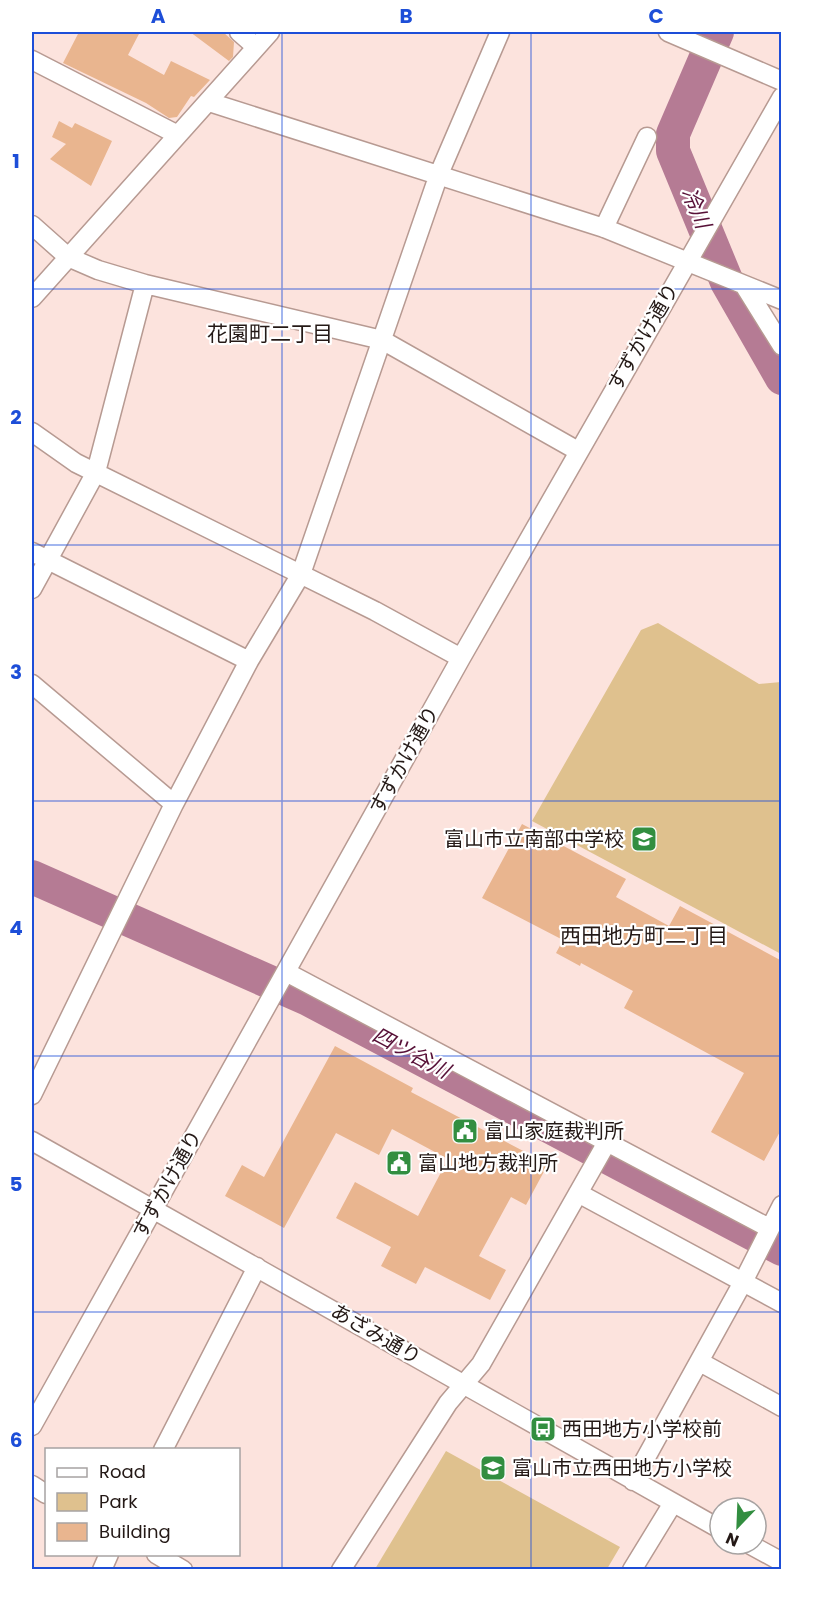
<svg xmlns="http://www.w3.org/2000/svg" width="813" height="1601" viewBox="0 0 813 1601" font-family="Poppins,'Noto Sans JP',sans-serif">
  <rect width="100%" height="100%" fill="#fce3dd"/>
  <!-- green -->
  <path fill="#dfc18e" d="M658,623L759,684L781,682V954L532,821L641,630Z
    M446,1451L620,1547L607,1569H375Z"/>
  <g fill="none" stroke-linecap="round" stroke-linejoin="round">
    <!-- river -->
    <path stroke="#b57b94" stroke-width="34" d="M717,32L673,134V151L727,282L782,378
      M32,877L308,999L782,1249"/>
  </g>
  <!-- building -->
  <path fill="#e9b58f" d="M79,32H140L128,55L164,75L171,61L210,80L194,97L191,96L177,117L169,118L146,103L63,63Z
    M190,32H223L234,42L233,57L229,61Z
    M59,121L72,128L75,123L112,141L91,186L50,159L66,144L52,137Z
    M522,824L626,879L616,897L669,926L680,906L782,961V1128L764,1161L711,1132L744,1073L624,1008L633,991L581,963L580,966L556,953L563,940L482,898Z
    M335,1046L413,1088L411,1092L548,1164L526,1205L511,1197L479,1256L506,1270L490,1300L425,1267L416,1284L381,1266L391,1247L336,1218L355,1182L418,1216L448,1159L392,1129L379,1155L336,1133L284,1228L225,1196L242,1165L264,1177Z"/>
  <g fill="none" stroke-linecap="round" stroke-linejoin="round">
    <!-- minor casing -->
    <g stroke="#b79a92" stroke-width="21">
      <path id="minor" d="M239,32L256,47
        M668,32L782,81
        M32,60L178,135
        M209,102L604,228L782,300
        M32,225L68,257L98,270L145,284L382,340L578,451
        M604,228L647,137
        M744,285L782,346
        M32,298L270,32
        M32,432L76,463L375,611L461,658
        M32,552L249,661
        M32,589L96,472L145,284
        M32,684L174,804
        M286,972L769,1228
        M32,1095L174,804L249,661L301,574L439,174L500,32
        M32,1141L720,1529
        M578,1193L782,1303
        M700,1362L782,1407
        M32,1426L461,658L782,97
        M163,1450L257,1267
        M633,1481L743,1282L782,1205
        M32,1485L46,1494
        M749,1544L782,1562
        M156,1554L183,1570
        M102,1570L109,1554
        M341,1570L448,1403L481,1364L606,1144
        M632,1570L673,1503"/>
    </g>
    <!-- minor -->
    <use href="#minor" stroke="#fff" stroke-width="18"/>
  </g>
  <!-- grid -->
  <path fill="none" stroke="#1d4ed8" stroke-width="1.5" stroke-opacity="0.55" d="M282,32V1570M531,32V1570M32,289H782M32,545H782M32,801H782M32,1056H782M32,1312H782"/>
  <!-- icons -->
  <defs>
    <g id="school-square" transform="scale(1.35)"><rect x="-9" y="-9" width="18" height="18" rx="4" fill="#328e40" stroke="#fff"/><path d="M0-5L7-2L0 1L-7-2ZM-4 1L0 2.5L4 1V4Q0 6-4 4Z" fill="#fff"/></g>
    <g id="civic-square" transform="scale(1.35)"><rect x="-9" y="-9" width="18" height="18" rx="4" fill="#328e40" stroke="#fff"/><path d="M-.6-6.5H3V-4.5H.6V-3L4-1V1h2V6H-6V1h2V-1L-.6-3ZM-1.2 2.5V6h2.4V2.5Z" fill="#fff"/></g>
    <g id="bus-square" transform="scale(1.35)"><rect x="-9" y="-9" width="18" height="18" rx="4" fill="#328e40" stroke="#fff"/><path d="M-5-6H5V4H4V6H2V4H-2V6H-4V4H-5ZM-3.5-4V0h7V-4ZM-3.5 1.2v1.5H-2V1.2ZM2 1.2v1.5H3.5V1.2Z" fill="#fff"/></g>
  </defs>
  <g fill-rule="evenodd">
    <use href="#school-square" x="644" y="839"/>
    <use href="#civic-square" x="465" y="1131"/>
    <use href="#civic-square" x="399" y="1163"/>
    <use href="#bus-square" x="543" y="1429"/>
    <use href="#school-square" x="493" y="1468"/>
  </g>
  <g text-anchor="middle" stroke-width="4.5" stroke-linejoin="round" paint-order="stroke">
    <!-- street labels -->
    <g font-size="20" fill="#241916" stroke="#fff">
      <text transform="translate(643 337) rotate(-60)" y="7">すずかけ通り</text>
      <text transform="translate(404 760) rotate(-61)" y="7">すずかけ通り</text>
      <text transform="translate(167 1184) rotate(-61)" y="7">すずかけ通り</text>
      <text transform="translate(376 1334) rotate(30)" y="7">あざみ通り</text>
    </g>
    <!-- poi labels -->
    <g font-size="20" fill="#241916" stroke="#fff" text-anchor="start">
      <text x="624" y="846" text-anchor="end">富山市立南部中学校</text>
      <text x="484" y="1138">富山家庭裁判所</text>
      <text x="418" y="1170">富山地方裁判所</text>
      <text x="562" y="1436">西田地方小学校前</text>
      <text x="512" y="1475">富山市立西田地方小学校</text>
    </g>
    <!-- water labels -->
    <g font-size="21" font-style="italic" fill="#571037" stroke="#fff">
      <text transform="translate(696 208) rotate(67)" y="7">冷川</text>
      <text transform="translate(411 1053) rotate(28)" y="7">四ツ谷川</text>
    </g>
    <!-- neighbourhood labels -->
    <g font-size="21" fill="#241916" stroke="#fff">
      <text x="270" y="341">花園町二丁目</text>
      <text x="644" y="943">西田地方町二丁目</text>
    </g>
  </g>
  <!-- border -->
  <rect width="813" height="1601" fill="none" stroke="#ffffff" stroke-width="66"/>
  <!-- legend -->
  <rect x="45" y="1448" width="195" height="108" fill="#ffffff" stroke="#a7a3a2" stroke-width="1.5"/>
  <rect x="57" y="1468" width="30" height="9" fill="#ffffff" stroke="#a7a3a2" stroke-width="1.5"/>
  <text x="99" y="1478" font-size="18" fill="#241916">Road</text>
  <rect x="57" y="1493" width="30" height="18" fill="#dfc18e" stroke="#a7a3a2" stroke-width="1.5"/>
  <text x="99" y="1508" font-size="18" fill="#241916">Park</text>
  <rect x="57" y="1523" width="30" height="18" fill="#e9b58f" stroke="#a7a3a2" stroke-width="1.5"/>
  <text x="99" y="1538" font-size="18" fill="#241916">Building</text>
  <!-- north arrow -->
  <g transform="translate(738 1526) rotate(203)"><circle r="28" fill="#ffffff" stroke="#a7a3a2" stroke-width="1.5"/>
  <path d="M0-4.5L10 22L0 15L-10 22Z" fill="#328e40"/>
  <text y="-9" font-size="16" font-weight="bold" text-anchor="middle" fill="#241916">N</text>
  </g>
  <rect x="33" y="33" width="747" height="1535" fill="none" stroke="#1d4ed8" stroke-width="2"/>
  <g font-size="20" text-anchor="middle" font-weight="bold" fill="#1d4ed8">
    <text x="158" y="23">A</text>
    <text x="406" y="23">B</text>
    <text x="656" y="23">C</text>
    <text x="16" y="168">1</text>
    <text x="16" y="424">2</text>
    <text x="16" y="679">3</text>
    <text x="16" y="935">4</text>
    <text x="16" y="1191">5</text>
    <text x="16" y="1447">6</text>
  </g>
</svg>
